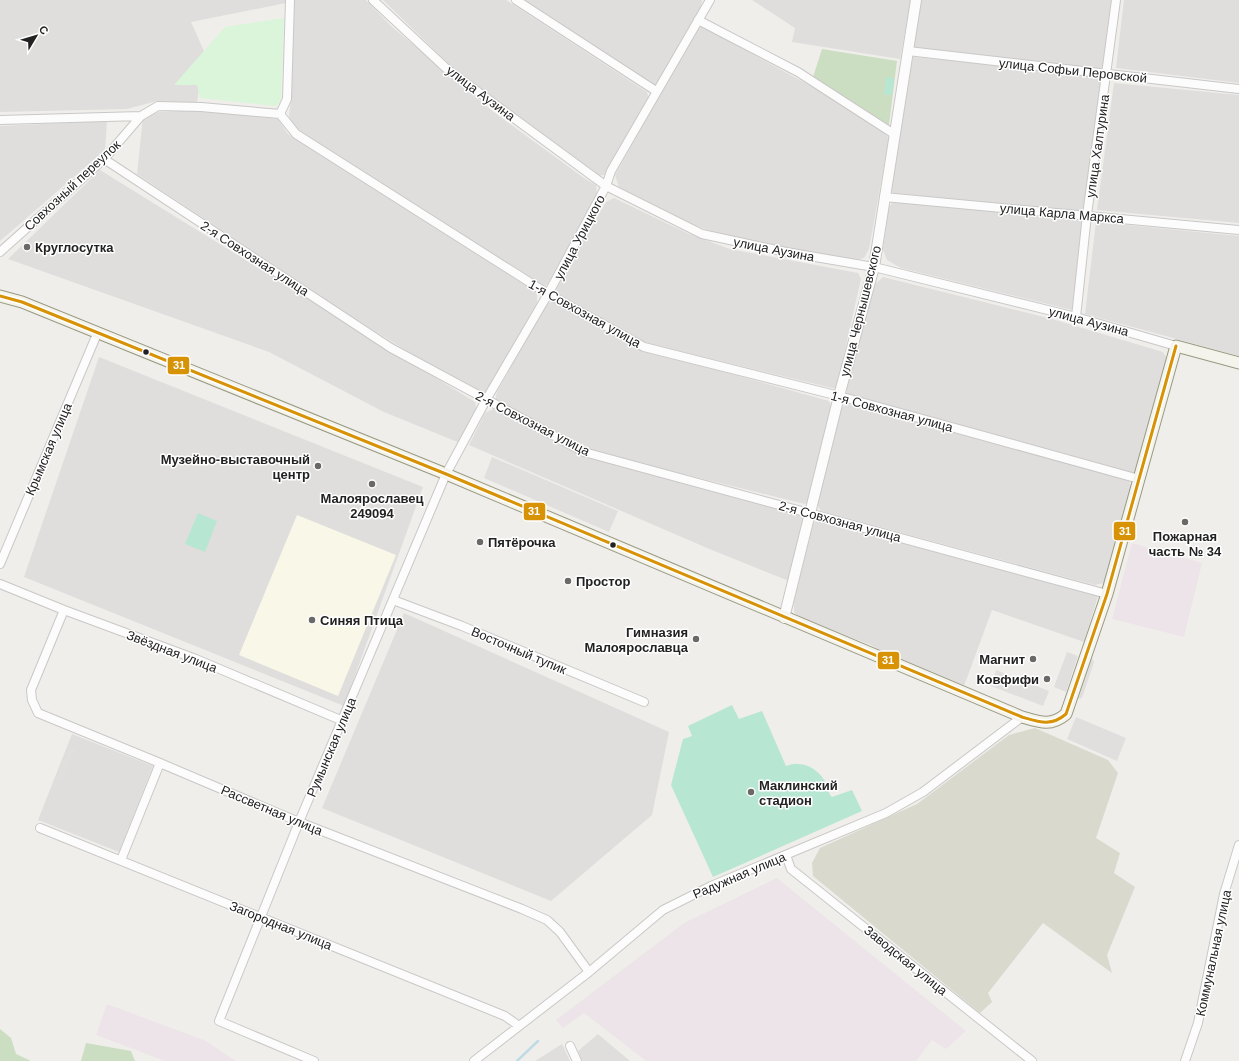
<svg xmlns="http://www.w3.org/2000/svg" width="1239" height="1061" viewBox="0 0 1239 1061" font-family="Arial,sans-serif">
  <rect width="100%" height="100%" fill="#f0eeeb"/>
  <!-- residential -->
  <path fill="#dfdedc" d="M0,0H286V3L191,22L204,51L197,103L157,101L127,109L0,112Z
    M294,0H366L391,26L491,110L584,178L596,185L597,194L547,285L541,287L320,146L293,125L289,116L291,99Z
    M383,0H506L647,92L649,100L606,174L600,176L454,69Z
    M522,0H702L701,8L657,86L619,64Z
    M752,0H911L900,59L792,42L795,28Z
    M921,0H1114L1105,64L1100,69L915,50L913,45Z
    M1124,0H1239V83L1116,68Z
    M699,25L818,90L878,128L889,138L869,249L864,258L855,260L724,236L687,222L619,187L615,175Z
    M913,57L1104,75L1085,212L893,193L891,189Z
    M1114,83L1239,95V223L1097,210Z
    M202,110L278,119L288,134L537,293V303L486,394L479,396L354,318L137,174L143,117L159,112Z
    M107,121L105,150L0,241V126Z
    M100,170L475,402L477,412L460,443L384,412L269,352L8,259Z
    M614,198L689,234L730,249L858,273L861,279L836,389L646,343L555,296V288L606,202Z
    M893,202L1082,220L1084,223L1072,310L901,268L887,260L883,250L889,207Z
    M1096,222L1239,236V356L1085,314Z
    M883,277L1052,319L1163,352L1167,358L1137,469L1133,473L848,396L846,388L872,287Z
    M552,302L644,350L829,401L832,409L809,500L805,504L590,451L495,401L497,392L546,304Z
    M99,357L423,487L344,706L24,577Z
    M847,404L1129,480L1131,488L1104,583L1095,585L821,511L817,505L840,409Z
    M493,409L577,453L804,516L789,581L707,548L469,445L485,413Z
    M816,520L1094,593L1098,596L1084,642L992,610L964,686L890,657L871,645L831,630L803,622L794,612V600L813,525Z
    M404,613L669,732L652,815L551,901L322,808Z
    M72,734L153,766L119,852L38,820Z
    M598,1034L630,1061H582L578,1051Z
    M562,1044L570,1061H535Z"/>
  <!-- industrial -->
  <path fill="#ede4e9" d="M1132,543L1202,563L1184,637L1112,619Z
    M777,878L966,1031L946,1049L932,1040L916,1061H646L584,1013L563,1028L556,1020L684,923Z
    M107,1004L206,1041L236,1061H165L96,1035Z"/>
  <!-- education -->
  <path fill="#f8f7e8" d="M297,515L396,555L338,696L239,655Z"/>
  <!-- construction -->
  <path fill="#d9d9cd" d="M1035,728L1108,760L1118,773L1096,838L1120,853L1114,873L1135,887L1107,955L1112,973L1043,923L988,993L992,1002L980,1013L813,876L812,863L820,848L917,804L1009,735Z"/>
  <!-- forest -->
  <path fill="#cbdec1" d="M822,49L897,61L889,125L813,77Z
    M0,1029L11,1038L16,1054L31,1061H0Z
    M86,1043L131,1051L135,1061H81Z"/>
  <!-- park -->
  <path fill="#daf5da" d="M284,18L281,101L276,106L200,98L197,85H174L225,27Z"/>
  <!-- pitch -->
  <path fill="#b7e6d2" d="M886,77L894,78L892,95L884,94Z
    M198,513L217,521L205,552L185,544Z
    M732,705L739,719L762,711L786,766C790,765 794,763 798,764C811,764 822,774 827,785C829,790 828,793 832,797L852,790L862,811L713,877L671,785L683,739L692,736L688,726Z"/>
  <!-- parking -->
  <path fill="#e0dfde" d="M492,457L618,511L609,532L484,478Z
    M1067,652L1078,656L1066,692L1054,687Z
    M1091,656L1094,662L1082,698L1075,700Z
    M996,670L1049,691L1043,706L991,686Z
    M1076,717L1126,738L1117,761L1067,739Z
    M70,747L76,749L62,781L57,779Z"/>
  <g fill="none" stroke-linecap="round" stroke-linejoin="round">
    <!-- stream -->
    <path stroke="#bfdbe3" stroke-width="2.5" d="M517,1061L538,1041"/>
    <!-- minor casing -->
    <g stroke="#c9c8c7" stroke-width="10">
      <path id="minor" d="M373,0L447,69L606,186L702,234L786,252L874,267L1076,317L1176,346
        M516,0L656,91
        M698,20L798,72L894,134
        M908,51L1239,89
        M280,114L287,99L290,0
        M0,120L141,116
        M104,159L391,348L584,452L1107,594
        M884,197L1239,230
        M0,252L104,159L141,116L158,106L201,107L280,114L296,134L548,294L644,347L839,396L1139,479
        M1076,317L1087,215L1116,0
        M0,564L97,334
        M0,584L64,610L196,659L343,721
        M393,600L462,626L644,702
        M64,610L31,690L32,700L38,713L160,763L299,822L522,909L547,920L560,932L589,972
        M40,828L505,1016L519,1026
        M786,855L791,869L1032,1061
        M121,860L160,763
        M570,1046L577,1061
        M314,1061L219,1021L299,822L446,474L486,400L548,294L606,186L611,171L710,0
        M474,1061L589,972L663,910L711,886L886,813L923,792L1022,717
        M1185,1061L1198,1023L1224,894L1239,845"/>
    </g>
    <!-- tertiary casing -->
    <g stroke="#c9c8c7" stroke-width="12">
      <path id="tertiary" d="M784,618L839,396L874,267L916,0"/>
    </g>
    <!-- secondary casing -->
    <g stroke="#999a82" stroke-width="13">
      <path id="secondary" d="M0,296L22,302L446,474L1022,717C1039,722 1051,727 1066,714L1107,594L1176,346L1239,363"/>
    </g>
    <!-- minor -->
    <use href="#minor" stroke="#fdfcfc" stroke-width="8"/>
    <!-- tertiary -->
    <use href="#tertiary" stroke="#fdfcfc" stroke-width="10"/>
    <!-- secondary -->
    <use href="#secondary" stroke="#f4f4ed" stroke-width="11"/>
    <!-- bus-1 casing -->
    <g stroke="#fff" stroke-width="6">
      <path id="bus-1" d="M0,296L22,302L446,474L1022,717C1039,722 1051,727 1066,714L1107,594L1176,346"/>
    </g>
    <!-- bus-1 -->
    <use href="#bus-1" stroke="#d79205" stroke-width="3"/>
  </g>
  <!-- markers -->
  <g fill="#6a6968" stroke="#fff" stroke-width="1.5">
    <circle cx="27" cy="247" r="4"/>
    <circle cx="318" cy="466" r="4"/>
    <circle cx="372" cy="484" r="4"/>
    <circle cx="1185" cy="522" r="4"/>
    <circle cx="480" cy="542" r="4"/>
    <circle cx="568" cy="581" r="4"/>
    <circle cx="312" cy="620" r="4"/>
    <circle cx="696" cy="639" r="4"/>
    <circle cx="1033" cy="659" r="4"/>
    <circle cx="1047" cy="679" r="4"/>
    <circle cx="751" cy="792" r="4"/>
  </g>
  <g fill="#222" stroke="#fff" stroke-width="1.5">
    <circle cx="146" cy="352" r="3.5"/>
    <circle cx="613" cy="545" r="3.5"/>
  </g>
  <g text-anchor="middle" stroke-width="3" stroke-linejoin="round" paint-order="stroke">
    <!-- street labels -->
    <g font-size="13" fill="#222" stroke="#fff">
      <text transform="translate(1073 70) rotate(6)" y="5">улица Софьи Перовской</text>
      <text transform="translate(481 93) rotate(37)" y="5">улица Аузина</text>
      <text transform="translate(1097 146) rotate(-82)" y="5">улица Халтурина</text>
      <text transform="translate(72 185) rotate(-43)" y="5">Совхозный переулок</text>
      <text transform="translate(1062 213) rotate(5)" y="5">улица Карла Маркса</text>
      <text transform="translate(579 237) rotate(-62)" y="5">улица Урицкого</text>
      <text transform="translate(774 249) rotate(11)" y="5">улица Аузина</text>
      <text transform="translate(255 258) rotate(33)" y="5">2-я Совхозная улица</text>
      <text transform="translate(860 311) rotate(-76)" y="5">улица Чернышевского</text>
      <text transform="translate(585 313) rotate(29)" y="5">1-я Совхозная улица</text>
      <text transform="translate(1089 321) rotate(15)" y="5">улица Аузина</text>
      <text transform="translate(892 411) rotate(15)" y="5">1-я Совхозная улица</text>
      <text transform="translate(533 423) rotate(27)" y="5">2-я Совхозная улица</text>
      <text transform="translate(48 449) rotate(-67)" y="5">Крымская улица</text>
      <text transform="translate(840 521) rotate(15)" y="5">2-я Совхозная улица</text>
      <text transform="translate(519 650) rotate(23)" y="5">Восточный тупик</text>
      <text transform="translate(172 651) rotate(21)" y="5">Звёздная улица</text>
      <text transform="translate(331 747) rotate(-67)" y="5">Румынская улица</text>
      <text transform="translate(272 810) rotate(23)" y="5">Рассветная улица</text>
      <text transform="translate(739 875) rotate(-23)" y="5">Радужная улица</text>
      <text transform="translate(281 925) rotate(22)" y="5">Загородная улица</text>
      <text transform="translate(1213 953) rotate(-78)" y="5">Коммунальная улица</text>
      <text transform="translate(906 960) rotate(39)" y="5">Заводская улица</text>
    </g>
    <!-- poi labels -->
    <g font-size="13" font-weight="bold" fill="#222" stroke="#fff" text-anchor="start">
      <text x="35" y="252">Круглосутка</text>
      <text x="310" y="464" text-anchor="end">Музейно-выставочный<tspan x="310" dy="15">центр</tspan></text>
      <text x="372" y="503" text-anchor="middle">Малоярославец<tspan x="372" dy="15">249094</tspan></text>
      <text x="1185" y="541" text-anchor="middle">Пожарная<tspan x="1185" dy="15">часть № 34</tspan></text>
      <text x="488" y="547">Пятёрочка</text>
      <text x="576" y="586">Простор</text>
      <text x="320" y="625">Синяя Птица</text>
      <text x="688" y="637" text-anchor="end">Гимназия<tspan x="688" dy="15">Малоярославца</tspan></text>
      <text x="1025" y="664" text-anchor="end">Магнит</text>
      <text x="1039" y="684" text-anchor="end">Ковфифи</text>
      <text x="759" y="790">Маклинский<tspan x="759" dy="15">стадион</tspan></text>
    </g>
  </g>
  <g stroke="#fff" stroke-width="1.5">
    <rect x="167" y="356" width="23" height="19" rx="4" fill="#d79205"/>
    <rect x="523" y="502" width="23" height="19" rx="4" fill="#d79205"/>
    <rect x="1113" y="521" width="23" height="20" rx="4" fill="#d79205"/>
    <rect x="877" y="651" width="23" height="19" rx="4" fill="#d79205"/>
  </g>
  <g font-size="11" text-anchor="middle" font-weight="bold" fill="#fff">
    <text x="179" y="369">31</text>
    <text x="534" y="515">31</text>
    <text x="1125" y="535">31</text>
    <text x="888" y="664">31</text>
  </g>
  <!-- north arrow -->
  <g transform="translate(36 36) rotate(52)" stroke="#ffffff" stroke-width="3" paint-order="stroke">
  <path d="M0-3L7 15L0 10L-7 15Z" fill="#222222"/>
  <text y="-6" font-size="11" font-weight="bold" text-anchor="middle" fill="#222222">С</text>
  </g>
</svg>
